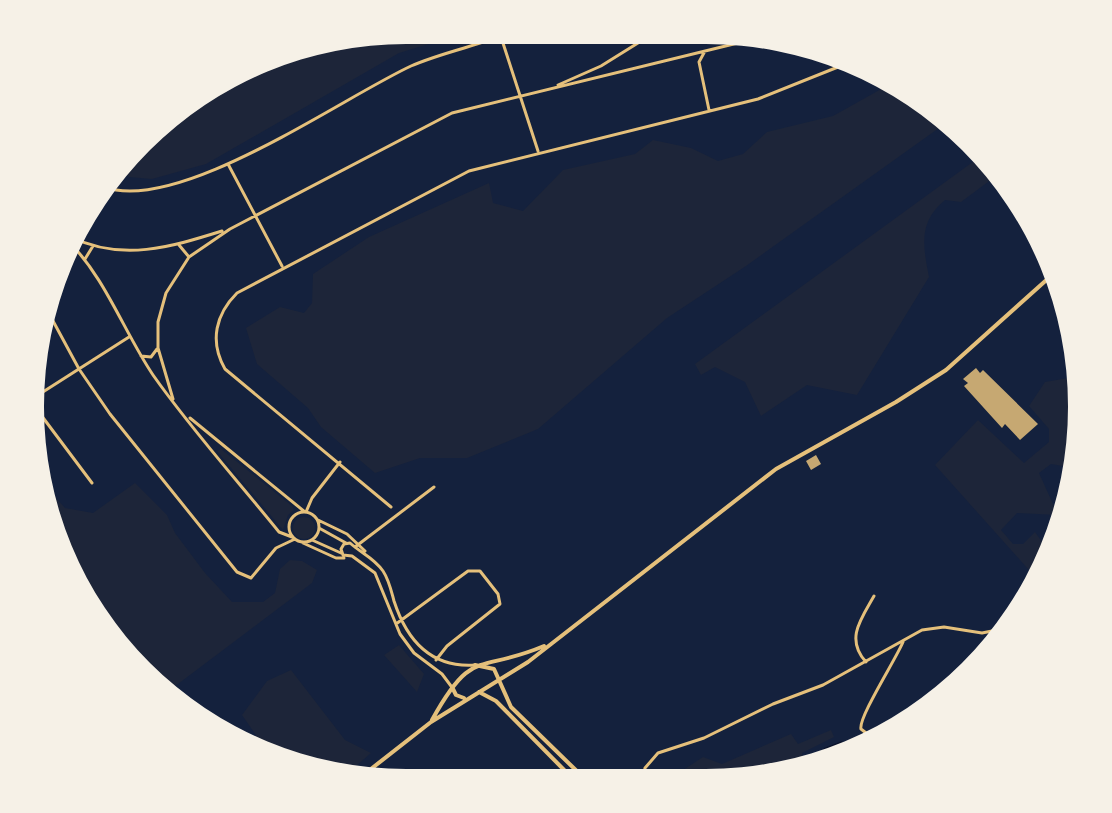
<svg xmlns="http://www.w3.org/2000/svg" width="1112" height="813" viewBox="0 0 1112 813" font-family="'Libre Baskerville',serif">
  <rect width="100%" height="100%" fill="#14213d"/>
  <!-- green -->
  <path fill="#1d2539" d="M407,30L468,32L399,53L206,164L152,179L129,177L118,166L198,93L309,43Z
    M892,83L914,93L946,123L746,266L667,318L538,429L467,458H420L375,473L321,427L308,408L257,364L246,328L280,307L304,313L312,303L313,274L369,237L489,183L493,203L523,211L563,170L635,154L653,140L691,148L718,161L743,154L767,132L833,116Z
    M981,156L1000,173L961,202L945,200C918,222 923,246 929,277L857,395L807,385L761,416L745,382L715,367L701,375L695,364Z
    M1074,377L1078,458L1069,467L1051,464L1039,473L1058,515L1017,513L1001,530L1013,544H1023L1035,532L1047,549L1037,579L935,465L978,420L1024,463L1049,442V429L1029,406L1045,382Z
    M221,449L292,506L294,510L288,515L283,530L217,451Z
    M39,479L65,508L93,513L135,483L167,515L175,533L205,573L232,602H263L275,593L280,569L290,560L302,561L317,570L312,583L170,690L108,636L58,550Z
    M293 528a11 11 0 1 1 22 0a11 11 0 1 1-22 0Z
    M399,645L424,674L417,692L384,655Z
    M291,670L345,740L371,753L349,772L264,747L242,715L267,681Z
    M831,730L834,737L802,753L804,766L755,780H668L703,757L722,764L791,734L798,744Z"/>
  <!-- water -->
  <path fill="#0b132b" d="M842,741L846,749L825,761H814L824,748Z"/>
  <!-- building -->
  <path fill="#c6a872" d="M976,368L980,373L983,370L1038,424L1020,440L1005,424L1002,428L964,386L968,383L963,379Z
    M816,455L821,464L811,470L806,461Z"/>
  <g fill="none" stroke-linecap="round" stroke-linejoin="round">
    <!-- minor -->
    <path stroke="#e5c07b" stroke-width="3" d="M501,37L538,151
      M705,51L699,62L709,110
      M558,85L601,66L646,38
      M228,164L282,266
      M104,187C179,214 340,99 411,66C443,52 477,46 510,33
      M71,237C122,262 171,247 222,231
      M68,241C105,277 124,332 153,375C191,429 237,480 279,532L292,537
      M179,245L189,257
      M85,259L93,246
      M46,308L79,369L110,414L237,572L251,578L276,548L295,539
      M141,356L151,357L157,349
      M35,397L129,337
      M173,399L158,348V322L166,293L189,257L230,229L452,113L746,41
      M35,407L92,483
      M190,418L305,512
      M391,507L225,369C209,341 216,314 237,293L469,171L758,99L848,63
      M306,512L312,498L340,462
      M289 527a15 15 0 1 1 30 0a15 15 0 1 1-30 0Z
      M318,520L347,534L365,551
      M319,528L346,543
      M312,540L341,553
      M303,543L336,558H344
      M355,547L434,487
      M396,624L468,571H480L498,594L500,604L447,646L436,660
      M866,662C845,639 861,619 874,596
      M451,686L442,674L414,653L400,634L375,573L352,556L343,555L341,549L344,544L350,543C361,553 374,558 383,571C389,580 391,590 394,601C407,641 431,668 475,665
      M875,740L861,729C858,718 896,659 903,642
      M643,780L645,768L658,753L704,738L773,704L823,685L922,630L944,627L982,633L1002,629"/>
    <!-- secondary -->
    <path stroke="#e5c07b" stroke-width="4" d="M475,665L494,669L511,707L587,781
      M452,687L456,695L464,698
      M479,692L496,701L575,781
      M432,720C473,646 478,674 544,646
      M362,776L431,722L528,662L776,469L896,402L946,370L1052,275"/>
  </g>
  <!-- crop -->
  <path d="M0 0H1112V813H0ZM406 44H706A362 362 0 0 1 1068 406V407A362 362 0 0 1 706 769H406A362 362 0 0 1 44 407V406A362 362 0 0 1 406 44Z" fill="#f6f1e7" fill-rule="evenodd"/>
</svg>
